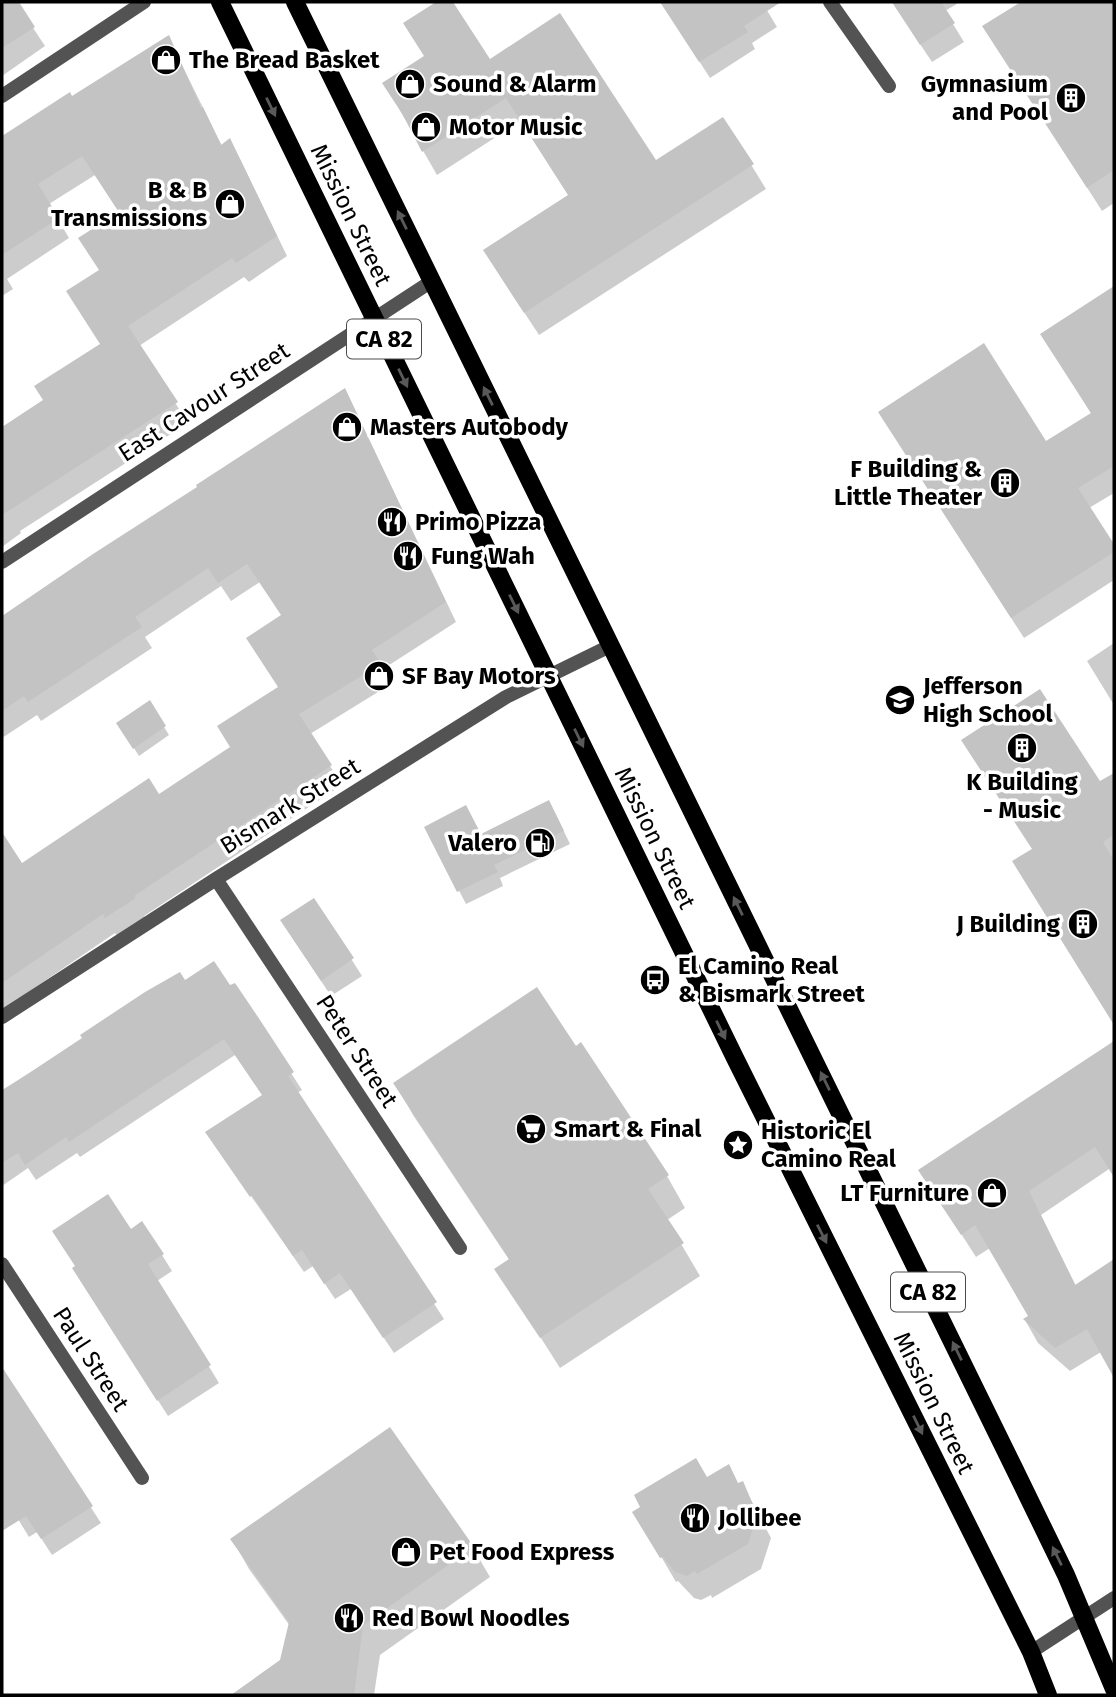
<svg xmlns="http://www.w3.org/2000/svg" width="1116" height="1697" viewBox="0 0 1116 1697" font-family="'Fira Sans',sans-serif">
  <rect width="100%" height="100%" fill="#fff"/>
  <!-- shadow -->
  <path fill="#0003" d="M2,2H16L45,46L2,76Z
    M439,2H451L489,61L655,163L723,119L766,189L539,335L499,274L569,196L521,121L437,175L398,107L426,57L405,23Z
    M661,2H762L777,27L752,43L755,49L710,78Z
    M892,2H960L945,11L964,42L932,62Z
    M1024,2H1114V203L1102,211L984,26Z
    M168,37L222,146L230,141L241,161L287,256L249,282L244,277L139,346L188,423L20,531L21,533L2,547V429L45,401L101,345L100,271L120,214L95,175L49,204L69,238L7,279L13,289L2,296V140Z
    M1114,288V493L1089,508L1114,547V580L1024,638L892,432L1046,443L1092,415L1042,334Z
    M345,390L456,622L383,669L391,684L310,734L342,785L144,916L146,918L118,937L115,933L2,1010V889L6,886L2,878V864L15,855L21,865L159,796L232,748L279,688L283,616L260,582L231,601L221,586L145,637L152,648L41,721L37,715L2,738V618Z
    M1114,643V705L1087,661Z
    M149,703L169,735L139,756L123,731Z
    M1114,775V1013L1110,1016L1034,850L1100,784Z
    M556,815L570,844L500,878L503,886L466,904L426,827L481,836Z
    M314,900L362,976L331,996L292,937Z
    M185,983L230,988L234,985L302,1090L297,1093L444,1319L394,1353L351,1289L335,1299L313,1266L304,1272L207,1133L263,1096L235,1055L80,1157L77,1153L36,1180L28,1168L2,1186V1090L84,1039Z
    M1114,1043V1177L1109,1169L1041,1215L1076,1286L1114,1261V1375L1101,1352L1070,1371L1038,1343L1025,1320L1031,1316L990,1248L976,1257L920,1170Z
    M395,1083L667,1176L685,1208L667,1220L700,1276L560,1368L497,1269L510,1261L413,1115Z
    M131,1231L162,1255L172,1271L157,1281L219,1383L168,1416L84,1285Z
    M2,1370L101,1523L52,1555L37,1532L29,1537L2,1493Z
    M707,1479L739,1484L742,1483L771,1538L761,1569L712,1598L711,1595L701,1600L694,1598L678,1581L676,1582L635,1512Z
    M232,1539L473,1548L490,1577L380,1655L374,1695H234L282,1661L290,1626L249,1569Z"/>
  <!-- building -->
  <path fill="#c3c3c3" d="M2,2H19L35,27L2,48Z
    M436,2H453L490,59L560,13L656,160L723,117L754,164L524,313L483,250L568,195L506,98L422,152L403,115L382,83L424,56L403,23Z
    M660,2H781L744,26L748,32L699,62Z
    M892,2H941L955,23L920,45Z
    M1021,2H1114V170L1087,188L982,26Z
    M169,35L201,108L203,107L221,145L230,138L277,236L236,263L232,258L128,326L178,402L2,515V427L43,400L34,386L100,344L66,291L99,270L78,238L119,212L82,156L38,184L59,218L2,255V136L70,92L72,96Z
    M1114,286V466L1078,488L1114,544V552L1011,618L878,412L984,343L1046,441L1091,413L1040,334Z
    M345,388L446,602L372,650L381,664L299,714L332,765L134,896L136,898L105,918L103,914L2,983V832L22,863L149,778L159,794L230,747L217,726L278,687L246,638L281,615L247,564L218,583L208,568L135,617L142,627L28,702L24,696L2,711V616L93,554L197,487L196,485Z
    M1040,689L1100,781L1114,773V835L1103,842L1114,861V1025L1012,861L1032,849L961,740Z
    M150,700L166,726L133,749L116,723Z
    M549,800L564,831L494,865L498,872L457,892L424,827L466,805L481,834Z
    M314,898L354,958L321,981L280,920Z
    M214,961L230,985L235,983L260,1020L294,1072L288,1076L437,1302L383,1338L340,1273L324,1284L302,1250L293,1256L252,1195L250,1197L205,1132L262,1095L224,1039L69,1142L66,1137L25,1165L18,1153L2,1163V1091L82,1038L80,1035L145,992L180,972L185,980Z
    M537,987L576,1046L581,1042L669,1175L648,1189L684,1243L540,1338L494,1269L509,1259L393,1083Z
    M1114,1041V1177L1095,1147L1029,1191L1075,1285L1114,1259V1378L1087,1329L1055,1348L1023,1319L1028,1316L975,1225L961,1235L918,1170Z
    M108,1194L131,1229L142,1221L164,1254L148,1264L211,1365L157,1401L72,1268L75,1266L52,1231Z
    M2,1367L93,1506L41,1539L26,1516L2,1531Z
    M390,1427L474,1547L363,1625L354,1695H231L280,1660L289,1622L230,1539Z
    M696,1458L707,1477L729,1464L738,1483L743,1481L757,1514L748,1544L697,1574L695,1571L687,1576L675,1572L663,1557L660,1558L632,1512L640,1507L634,1495Z"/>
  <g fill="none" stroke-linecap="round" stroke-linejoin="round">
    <!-- street -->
    <path stroke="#535353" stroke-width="14" d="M830,2L889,86
      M2,96L144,2
      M2,562L432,281
      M216,879L460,1248
      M2,1017L216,879L506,697L610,646
      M2,1264L142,1478
      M1031,1652L1114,1598"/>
    <!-- primary -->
    <path stroke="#000" stroke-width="18" d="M220,2L735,1058L1031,1652L1048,1695
      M295,2L1014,1468L1066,1575L1114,1689"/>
  </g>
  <!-- one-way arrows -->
  <defs><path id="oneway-solid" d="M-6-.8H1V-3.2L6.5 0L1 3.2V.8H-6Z" transform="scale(1.75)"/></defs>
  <g fill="#595959">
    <use href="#oneway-solid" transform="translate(271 107) rotate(64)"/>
    <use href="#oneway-solid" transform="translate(402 220) rotate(-116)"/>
    <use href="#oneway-solid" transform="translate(403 378) rotate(64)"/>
    <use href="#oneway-solid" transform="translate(488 396) rotate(-116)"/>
    <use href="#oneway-solid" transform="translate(514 604) rotate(64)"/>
    <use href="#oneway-solid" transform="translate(579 738) rotate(64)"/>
    <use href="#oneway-solid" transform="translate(738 906) rotate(-116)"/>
    <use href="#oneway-solid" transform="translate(721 1030) rotate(64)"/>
    <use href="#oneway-solid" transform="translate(825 1081) rotate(-116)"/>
    <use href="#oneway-solid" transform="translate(822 1234) rotate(63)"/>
    <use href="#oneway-solid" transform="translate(957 1351) rotate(-116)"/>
    <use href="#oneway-solid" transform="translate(918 1425) rotate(64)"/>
    <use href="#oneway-solid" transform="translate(1057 1556) rotate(-116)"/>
  </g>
  <!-- icons -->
  <defs>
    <g id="shop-disc" transform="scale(1.575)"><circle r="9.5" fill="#000" stroke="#fff"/><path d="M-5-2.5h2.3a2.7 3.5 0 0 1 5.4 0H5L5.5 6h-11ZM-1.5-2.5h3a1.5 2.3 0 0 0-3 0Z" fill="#fff"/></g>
    <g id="building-disc" transform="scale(1.575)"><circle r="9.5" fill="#000" stroke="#fff"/><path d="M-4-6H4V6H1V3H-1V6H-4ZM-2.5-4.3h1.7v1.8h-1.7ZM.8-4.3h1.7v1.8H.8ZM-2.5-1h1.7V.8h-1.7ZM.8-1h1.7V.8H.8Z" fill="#fff"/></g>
    <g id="restaurant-disc" transform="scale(1.575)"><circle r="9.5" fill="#000" stroke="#fff"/><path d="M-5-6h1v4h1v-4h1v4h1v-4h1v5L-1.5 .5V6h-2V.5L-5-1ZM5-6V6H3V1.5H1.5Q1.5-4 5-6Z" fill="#fff"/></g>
    <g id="school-disc" transform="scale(1.575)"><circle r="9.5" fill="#000" stroke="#fff"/><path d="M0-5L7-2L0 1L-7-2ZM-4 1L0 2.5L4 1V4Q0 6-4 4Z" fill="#fff"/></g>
    <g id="fuel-disc" transform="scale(1.575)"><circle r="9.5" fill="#000" stroke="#fff"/><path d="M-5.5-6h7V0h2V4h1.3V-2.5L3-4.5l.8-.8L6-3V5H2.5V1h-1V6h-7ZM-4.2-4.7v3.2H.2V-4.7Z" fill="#fff"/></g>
    <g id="bus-disc" transform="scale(1.575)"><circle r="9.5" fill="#000" stroke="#fff"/><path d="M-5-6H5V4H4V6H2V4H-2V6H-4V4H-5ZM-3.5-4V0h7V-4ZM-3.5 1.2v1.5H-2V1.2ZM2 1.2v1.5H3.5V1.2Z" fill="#fff"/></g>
    <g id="supermarket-disc" transform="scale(1.575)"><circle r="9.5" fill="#000" stroke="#fff"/><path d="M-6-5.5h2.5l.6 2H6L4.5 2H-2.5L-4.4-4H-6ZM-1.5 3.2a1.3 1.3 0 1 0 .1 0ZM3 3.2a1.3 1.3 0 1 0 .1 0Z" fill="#fff"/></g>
    <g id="sight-disc" transform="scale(1.575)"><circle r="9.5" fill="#000" stroke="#fff"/><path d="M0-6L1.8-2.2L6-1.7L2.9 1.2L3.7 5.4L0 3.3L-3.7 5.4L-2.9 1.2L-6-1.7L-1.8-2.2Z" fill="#fff"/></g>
  </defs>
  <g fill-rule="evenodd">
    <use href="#shop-disc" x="166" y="60"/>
    <use href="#shop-disc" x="410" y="84"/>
    <use href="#building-disc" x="1071" y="98"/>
    <use href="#shop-disc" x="426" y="127"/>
    <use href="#shop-disc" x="230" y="204"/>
    <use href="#shop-disc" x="347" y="427"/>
    <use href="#building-disc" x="1005" y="483"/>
    <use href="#restaurant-disc" x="392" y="522"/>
    <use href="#restaurant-disc" x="408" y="556"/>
    <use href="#shop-disc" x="379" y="676"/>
    <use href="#school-disc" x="900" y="700"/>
    <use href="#building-disc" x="1022" y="748"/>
    <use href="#fuel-disc" x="540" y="843"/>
    <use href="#building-disc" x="1083" y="924"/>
    <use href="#bus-disc" x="655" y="980"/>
    <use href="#supermarket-disc" x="531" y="1129"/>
    <use href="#sight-disc" x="738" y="1145"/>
    <use href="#shop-disc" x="992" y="1193"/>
    <use href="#restaurant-disc" x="695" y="1518"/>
    <use href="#shop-disc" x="406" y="1552"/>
    <use href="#restaurant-disc" x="349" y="1618"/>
  </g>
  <g text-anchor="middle" stroke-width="7" stroke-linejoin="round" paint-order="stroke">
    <!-- shield labels -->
    <g fill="#fff" stroke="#4c4c4c" stroke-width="2">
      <rect x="347" y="319.5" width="74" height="39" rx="5"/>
      <rect x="891" y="1272.5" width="74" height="39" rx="5"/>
    </g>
    <g font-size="23" font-weight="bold" fill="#000">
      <text x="384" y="347">CA 82</text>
      <text x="928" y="1300">CA 82</text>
    </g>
    <!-- poi labels -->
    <g font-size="24" font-weight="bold" fill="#000" stroke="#fff" text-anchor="start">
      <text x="189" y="68">The Bread Basket</text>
      <text x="433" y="92">Sound &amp; Alarm</text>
      <text x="1048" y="92" text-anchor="end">Gymnasium<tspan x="1048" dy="28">and Pool</tspan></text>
      <text x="449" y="135">Motor Music</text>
      <text x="207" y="198" text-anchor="end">B &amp; B<tspan x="207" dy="28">Transmissions</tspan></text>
      <text x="370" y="435">Masters Autobody</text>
      <text x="982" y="477" text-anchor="end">F Building &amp;<tspan x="982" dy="28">Little Theater</tspan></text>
      <text x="415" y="530">Primo Pizza</text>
      <text x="431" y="564">Fung Wah</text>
      <text x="402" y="684">SF Bay Motors</text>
      <text x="923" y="694">Jefferson<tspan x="923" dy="28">High School</tspan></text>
      <text x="1022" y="790" text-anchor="middle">K Building<tspan x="1022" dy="28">- Music</tspan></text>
      <text x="517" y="851" text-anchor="end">Valero</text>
      <text x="1060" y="932" text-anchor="end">J Building</text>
      <text x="678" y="974">El Camino Real<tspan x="678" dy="28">&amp; Bismark Street</tspan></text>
      <text x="554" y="1137">Smart &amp; Final</text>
      <text x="761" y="1139">Historic El<tspan x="761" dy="28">Camino Real</tspan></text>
      <text x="969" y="1201" text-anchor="end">LT Furniture</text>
      <text x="718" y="1526">Jollibee</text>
      <text x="429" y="1560">Pet Food Express</text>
      <text x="372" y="1626">Red Bowl Noodles</text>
    </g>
    <!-- street labels -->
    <g font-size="24" fill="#000" stroke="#fff">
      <text transform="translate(351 215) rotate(64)" y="8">Mission Street</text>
      <text transform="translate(204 402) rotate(-33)" y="8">East Cavour Street</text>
      <text transform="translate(290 806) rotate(-32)" y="8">Bismark Street</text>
      <text transform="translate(655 838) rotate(64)" y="8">Mission Street</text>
      <text transform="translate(357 1051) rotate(57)" y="8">Peter Street</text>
      <text transform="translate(91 1359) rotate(57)" y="8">Paul Street</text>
      <text transform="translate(934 1403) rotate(64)" y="8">Mission Street</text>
    </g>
  </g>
  <!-- border -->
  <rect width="1116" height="1697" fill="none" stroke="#000000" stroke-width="7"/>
</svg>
